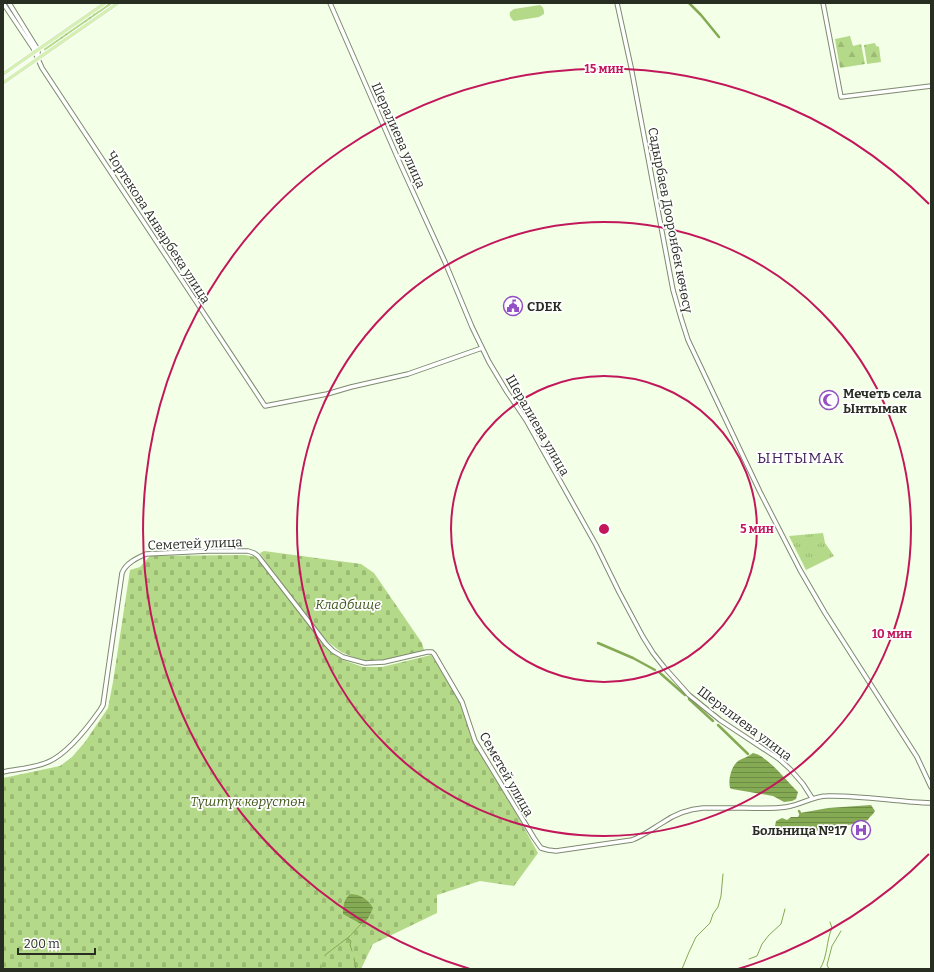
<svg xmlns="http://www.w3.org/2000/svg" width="934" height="972" viewBox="0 0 934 972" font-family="Bitter,serif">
  <defs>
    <pattern id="grass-dots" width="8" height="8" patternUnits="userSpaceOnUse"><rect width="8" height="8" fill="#b4d988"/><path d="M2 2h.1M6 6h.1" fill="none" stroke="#9bbb75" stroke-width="1.8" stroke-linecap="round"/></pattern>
    <pattern id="forest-firs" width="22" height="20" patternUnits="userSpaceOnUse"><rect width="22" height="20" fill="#b4d988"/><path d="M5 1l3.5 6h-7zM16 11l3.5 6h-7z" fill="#9bbb75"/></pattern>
    <pattern id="cemetery-stones" width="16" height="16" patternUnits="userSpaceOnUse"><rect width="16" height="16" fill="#b4d988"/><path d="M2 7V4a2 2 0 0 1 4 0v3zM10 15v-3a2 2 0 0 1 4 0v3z" fill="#9bbb75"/></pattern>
    <pattern id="park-tufts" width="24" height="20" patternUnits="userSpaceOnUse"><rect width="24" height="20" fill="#b4d988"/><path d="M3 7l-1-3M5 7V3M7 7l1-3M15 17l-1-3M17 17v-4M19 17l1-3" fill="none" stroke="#9bbb75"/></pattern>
    <pattern id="water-rules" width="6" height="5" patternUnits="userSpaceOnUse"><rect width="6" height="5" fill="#85aa54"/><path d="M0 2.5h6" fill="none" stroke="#6d8b45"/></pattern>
  </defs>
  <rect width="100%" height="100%" fill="#f3ffe7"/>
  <!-- grass -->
  <path fill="url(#grass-dots)" d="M109,3H114L45,51L43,48Z"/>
  <!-- forest -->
  <path fill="url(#forest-firs)" d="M850,36L853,46L861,44L865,64L840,68L835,39Z
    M875,43L876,46L879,47L881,62L867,64L864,45Z"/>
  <!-- cemetery -->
  <path fill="url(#cemetery-stones)" d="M264,551L361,564L374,573L422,643L424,650L420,652L379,661H363L341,652L327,641L311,622L266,562L260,553Z
    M245,555L256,557L267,570L326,647L343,660L363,667H382L431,655L467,709L476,744L507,797L538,853L514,886L480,881L437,895V913L373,944L361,969H3V778L60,766L72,757L85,742L108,708L113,682L130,570L140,567L150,556Z"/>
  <!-- park -->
  <path fill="url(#park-tufts)" d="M823,533L825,543L834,556L806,570L789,536Z"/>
  <!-- pitch -->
  <path fill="#b4d988" d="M540,5C544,8 544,10 544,14L539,17L514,21C511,19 509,16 510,12L514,9Z"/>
  <!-- water -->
  <path fill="url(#water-rules)" d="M753,753C766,755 785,779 795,789L798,792L796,799L792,801L784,802L773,796L732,789L730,788C728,780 731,767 738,761C743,758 748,757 753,753Z
    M871,805L875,811L873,814L869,818L868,820C863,821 858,823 853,824C836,828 816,828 801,837C792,835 780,835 775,826L776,821L782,818L787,820L791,817H798L800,813L828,808Z
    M351,894C361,895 368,899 373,908C370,915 368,921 361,924L343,914C343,907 344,897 351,894Z"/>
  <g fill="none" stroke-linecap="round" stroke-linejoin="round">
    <!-- stream -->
    <path stroke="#85aa54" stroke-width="1" d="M348,939L351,941L350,945L352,951
      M325,956V955L350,936L361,924
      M354,958L356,969
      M749,959L757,956L762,944L769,935L781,924L785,909
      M321,969V965
      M682,969L689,952L696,937L710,923L713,914L718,907L721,896L723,874
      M820,969C828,956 826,941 832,928L830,922
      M829,969L827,965L832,946L841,931"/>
    <!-- canal -->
    <path stroke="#85aa54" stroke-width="2.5" d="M689,3L701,15L719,37
      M598,643L633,658L655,670
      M660,673L685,695
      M689,699L713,721
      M718,725L748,754
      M799,811L800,813"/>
    <!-- secondary casing -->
    <g stroke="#7e8a70" stroke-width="5.5">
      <path id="secondary" d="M3,3L33,48L42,68L265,406L327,394L351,387L408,374L482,348
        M9,3L38,50V58
        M330,3L399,161L445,262L472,327L489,362L507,392L526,420L596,545L619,592L643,637L653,653L664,667L689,695L720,720L779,759L790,769L803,784L812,798
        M617,3L631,67L673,290L681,318L688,340L760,492L800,570L825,613L917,757L931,787
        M823,3L841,97L931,86
        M3,772C17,769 35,768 48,762C67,754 88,727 100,710L103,705L122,573C126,563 137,558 146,554L208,551H248L254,553L258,556L326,644L333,651L343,657L365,663L384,662L427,652H432L434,654L462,702L475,741L534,838L541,848L548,850L556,851L632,840C643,836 652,829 662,823C675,814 688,809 703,808C717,808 730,808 743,808C758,808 772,809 786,807C801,805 813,796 827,796C862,795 896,802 931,803"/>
    </g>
    <!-- primary casing -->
    <g stroke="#fff" stroke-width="5.5">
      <path id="primary" d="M3,74L105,3
        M3,83L118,3"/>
    </g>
    <!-- secondary -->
    <use href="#secondary" stroke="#fff" stroke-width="3.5"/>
    <!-- primary -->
    <use href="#primary" stroke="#d5efb5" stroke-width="3.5"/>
  </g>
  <!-- distance rings -->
  <g fill="none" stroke="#c2185b" stroke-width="2">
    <circle cx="604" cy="529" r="153"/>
    <circle cx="604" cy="529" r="307"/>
    <path d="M929 854A460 460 0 0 1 738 969M470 969A460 460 0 1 1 929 204"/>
  </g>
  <!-- icons -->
  <defs>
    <g id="civic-ring" transform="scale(1)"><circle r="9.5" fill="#fff" stroke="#9350c4" stroke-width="1.5"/><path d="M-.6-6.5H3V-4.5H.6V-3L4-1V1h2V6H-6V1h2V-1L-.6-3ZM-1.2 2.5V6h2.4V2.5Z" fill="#9350c4"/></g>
    <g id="mosque-ring" transform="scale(1)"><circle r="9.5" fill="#fff" stroke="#9350c4" stroke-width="1.5"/><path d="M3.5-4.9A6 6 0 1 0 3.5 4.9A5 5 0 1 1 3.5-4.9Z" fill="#9350c4"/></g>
    <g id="hospital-ring" transform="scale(1)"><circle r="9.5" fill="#fff" stroke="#9350c4" stroke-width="1.5"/><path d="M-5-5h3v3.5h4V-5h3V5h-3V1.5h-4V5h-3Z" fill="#9350c4"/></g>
  </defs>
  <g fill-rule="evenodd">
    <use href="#civic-ring" x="513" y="306"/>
    <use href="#mosque-ring" x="829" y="400"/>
    <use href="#hospital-ring" x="861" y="830"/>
  </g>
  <g text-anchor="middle" stroke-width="3.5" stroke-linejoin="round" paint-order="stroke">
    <!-- street labels -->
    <g font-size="13" fill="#292e23" stroke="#fff">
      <text transform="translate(399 135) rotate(66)" y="5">Шералиева улица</text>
      <text transform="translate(671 220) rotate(79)" y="5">Садырбаев Дооронбек көчөсү</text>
      <text transform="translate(159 227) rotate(57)" y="5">Чортекова Анварбека улица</text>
      <text transform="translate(538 425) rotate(60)" y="5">Шералиева улица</text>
      <text transform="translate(195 543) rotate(-2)" y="5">Семетей улица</text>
      <text transform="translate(745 723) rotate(37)" y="5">Шералиева улица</text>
      <text transform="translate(507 774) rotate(60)" y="5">Семетей улица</text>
    </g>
    <!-- poi labels -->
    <g font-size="13" font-weight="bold" fill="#292e23" stroke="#fff" text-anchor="start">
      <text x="527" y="311">CDEK</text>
      <text x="843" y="398">Мечеть села<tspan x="843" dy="15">Ынтымак</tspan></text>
      <text x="847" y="835" text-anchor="end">Больница №17</text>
    </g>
    <!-- park labels -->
    <g font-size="13" font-style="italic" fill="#3d5518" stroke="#fff">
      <text x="348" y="609">Кладбище</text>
      <text x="248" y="806">Түштүк көрүстөн</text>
    </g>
    <!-- quarter labels -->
    <g font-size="15" letter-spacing="1" fill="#46265e" stroke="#fff">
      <text x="801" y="463">ЫНТЫМАК</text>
    </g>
  </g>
  <circle cx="604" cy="529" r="6" fill="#c2185b" stroke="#fff" stroke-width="2"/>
  <g font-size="12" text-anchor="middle" font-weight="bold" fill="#c2185b" stroke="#fff" stroke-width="3.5" stroke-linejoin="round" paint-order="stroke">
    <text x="604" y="73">15 мин</text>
    <text x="757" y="533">5 мин</text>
    <text x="892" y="638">10 мин</text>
  </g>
  <!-- border -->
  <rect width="934" height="972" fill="none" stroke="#292e23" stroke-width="8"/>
  <!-- scale -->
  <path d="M18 948v6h77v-6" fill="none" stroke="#292e23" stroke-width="2"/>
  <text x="24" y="948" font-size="12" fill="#292e23" stroke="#ffffff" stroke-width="3" paint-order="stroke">200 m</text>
</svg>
